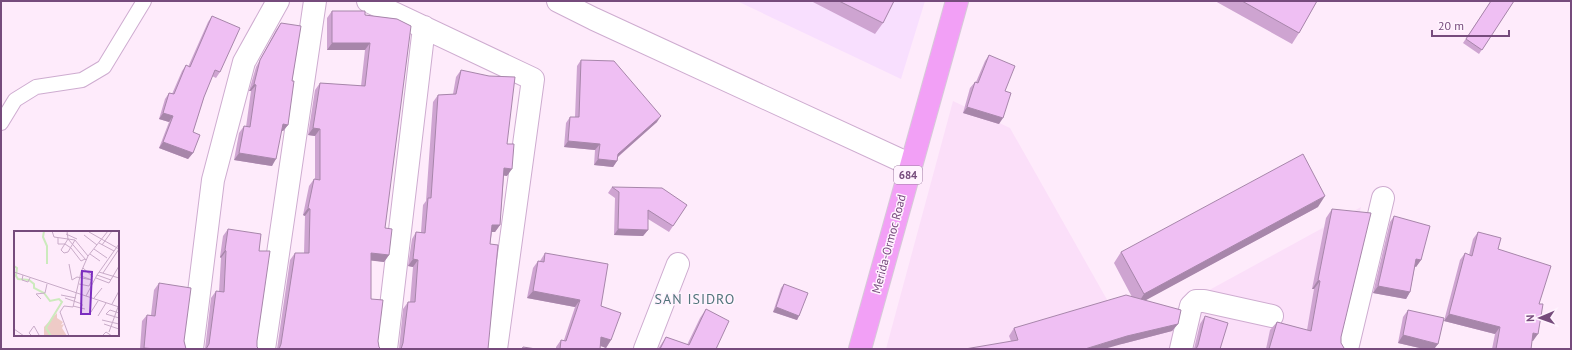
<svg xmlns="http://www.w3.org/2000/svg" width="1572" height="350" viewBox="0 0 1572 350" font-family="'PT Sans',sans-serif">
  <rect width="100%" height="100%" fill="#feebfb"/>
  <!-- residential -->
  <path fill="#fbdff9" d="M953,101L1010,128L1127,335L1361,207L1327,349H886Z"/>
  <!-- commercial -->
  <path fill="#f8dffe" d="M737,1H925L901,79Z"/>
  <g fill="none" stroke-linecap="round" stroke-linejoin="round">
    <!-- service casing -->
    <g stroke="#ceacd0" stroke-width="16">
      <path id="service" d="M1,123L15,100L36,87L82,80L104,67L144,1"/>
    </g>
    <!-- minor casing -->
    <g stroke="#ceacd0" stroke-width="24">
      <path id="minor" d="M368,1L533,79L496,349
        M558,1L594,19L911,165
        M192,349L213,180L244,62L278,1
        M264,349L315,1
        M386,349L424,27
        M645,349L678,264
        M1181,349L1191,306L1196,301H1204L1272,316
        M1347,349L1383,198"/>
    </g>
    <!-- trunk casing -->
    <g stroke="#d6c9d8" stroke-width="24">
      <path id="trunk" d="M860,349L957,1"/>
    </g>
    <!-- service -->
    <use href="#service" stroke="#fff" stroke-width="14"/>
    <!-- minor -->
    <use href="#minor" stroke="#fff" stroke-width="22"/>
    <!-- trunk -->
    <use href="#trunk" stroke="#f2a0f6" stroke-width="22"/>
  </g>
  <!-- wall -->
  <path fill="#cea4d1" d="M811,1H894L883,23L875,34Z
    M1215,1H1317L1299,33L1292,44Z
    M1491,1H1514L1479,54L1463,43Z
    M332,11L397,19L385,228L389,255L384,262L371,260V299L379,347L381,349H277L290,260L295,253H304L305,216L303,215L309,186L314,179H315V136L308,135L315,90L320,83L361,86L365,50H327V18Z
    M212,16L220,72L216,78L212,76L204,97L193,132V153L188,159L159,148L169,122L159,119L165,99L169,93L172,94L182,71L186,65L188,67L208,22Z
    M281,23L292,81L288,125L283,131H281L272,166L234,160L239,133L244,126L246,127L251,91H249L256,67L276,30Z
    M989,55L1005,91L999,124L963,113L970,88L975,82H976L985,61Z
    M581,60L657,122L618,157L617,161L613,167L594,165L595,150L564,147L566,123L570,117H575L577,66Z
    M461,70L507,144V176L504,175L500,225L495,232H492L490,244L488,349H399L403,309L408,302H410L413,267L408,266L412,239L416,232H421L423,205L426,201L433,102L438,95L453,94L456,77Z
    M612,187L687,205L669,232L648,219V230L643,236L614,235L615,198L608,193Z
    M1318,207L1145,300L1178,324L1172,331L1122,344L1011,341L1009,336L1014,328L1132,297L1114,263L1121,252Z
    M1332,209L1341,343L1343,349H1266L1270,330L1277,322L1307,330L1314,289H1312L1326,218Z
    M1394,216L1421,260L1416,267L1415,266L1410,292L1406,299L1373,293L1390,222Z
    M228,229L259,251L257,341V347L259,349H205L211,298L216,291L219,292L221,258L220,257L223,236Z
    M1478,232L1498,249L1539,304L1533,341H1532L1531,349H1492L1495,334L1444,321L1460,260L1465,253L1469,255L1473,239Z
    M545,253L601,306L611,340L606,348L600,346V349H556V347L561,340H564L575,307L527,298L533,268L538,261H540Z
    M159,283L184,341L186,349H140L142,321L147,315H151L154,290Z
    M784,284L799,316L797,320L773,312L781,288Z
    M706,309L716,349H658L666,337L687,345L700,318Z
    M1408,310L1438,344L1434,349H1424L1398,343L1403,317Z
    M1205,316L1220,349H1194L1200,324Z"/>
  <!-- shaded-wall -->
  <path fill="#a786aa" d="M332,43H370L365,50H327Z
    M254,84L256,85L251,91H249Z
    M967,107L1003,118L999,124L963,113Z
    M163,113L173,116L169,122L159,119Z
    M661,116L657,122L614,160L618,154Z
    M283,124L288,125L283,131L278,130Z
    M313,128L320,129L315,136L308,135Z
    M568,141L600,144L595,150L564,147Z
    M163,142L193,153L188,159L159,148Z
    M239,153L276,159L272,166L234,160Z
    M598,159L617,161L613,167L594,165Z
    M504,168L512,169L507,176L499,175Z
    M1325,196L1318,207L1137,305L1144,294Z
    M308,208L310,209L305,216L303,215Z
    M492,225H500L495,232H487Z
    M618,229L648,230L643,236L614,235Z
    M225,250L226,251L221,258L220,257Z
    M371,253L389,255L384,262L366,260Z
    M413,259L418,260L413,267L408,266Z
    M1416,259L1421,260L1416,267L1412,265Z
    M1318,280L1320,281L1314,289H1312Z
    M1378,286L1410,292L1406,299L1373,293Z
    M533,291L580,300L575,307L527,298Z
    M776,307L799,316L797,320L773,312Z
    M1449,314L1500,327L1495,334L1444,321Z
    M1178,324L1172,331L1122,344L1104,349H1085L1127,336Z
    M1533,333L1538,334L1533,341L1528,340Z
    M1403,335L1438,344L1434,349H1424L1398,343Z
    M601,337L611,340L606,348L596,344Z
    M144,348L156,349H143Z"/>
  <!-- building -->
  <path fill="#efbff3" stroke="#a786aa" d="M839,1H894L883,23Z
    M1242,1H1317L1299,33Z
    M1491,1H1514L1482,50L1466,39Z
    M332,11H365V15L397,19L411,26L385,228L392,229L389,255L371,253V299L383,300L378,341L379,347L381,349H279L281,344L295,253H309L310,209L308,208L314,179L320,180V129L313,128L320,83L365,86L370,43H332Z
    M212,16L240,28L220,72L215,70L204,97L193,132L200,135L193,153L163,142L173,116L163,113L169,93L174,94L186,65L190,67Z
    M281,23L301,26L292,81H294L288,125L283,124L276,159L239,153L244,126L250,127L256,85L254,84L260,60Z
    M989,55L1015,66L1005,91L1011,93L1003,118L967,107L975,82L978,83Z
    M581,60L614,61L661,116L618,154L617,161L598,159L600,144L568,141L570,117H579Z
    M461,70L489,76L515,77L507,144H514L512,169L504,168L500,225H492L490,244L498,245L488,349H401L403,343L408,302H415L418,260L413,259L416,232L425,233L428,198H431L438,95L456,94Z
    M1303,154L1325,196L1144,294L1121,252Z
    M612,187L662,188L687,205L673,226L648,210V230L618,229L619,192Z
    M1332,209L1371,213L1341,337V343L1344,348L1343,349H1269L1277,322L1311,331L1320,281L1318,280Z
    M1394,216L1430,226L1421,260L1416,259L1410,292L1378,286Z
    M228,229L261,234L259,251H270L257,341V347L259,349H206L209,344L216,291L224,292L226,251L225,250Z
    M1478,232L1501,238L1498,249L1551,266L1539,304H1543L1538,334L1533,333L1531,349H1496L1500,327L1449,314L1465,253L1472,256Z
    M545,253L608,264L601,306L621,313L611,340L601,337L600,349H560L561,340L566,341L580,300L533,291L538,261L544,262Z
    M159,283L191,288L184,341L186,349H156L144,348L147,315L155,316Z
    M784,284L808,293L799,316L776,307Z
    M1126,295L1181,310L1178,324L1127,336L1085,349H965L1018,340L1014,328Z
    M706,309L729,321L716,349H660L666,337L689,345Z
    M1408,310L1444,318L1438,344L1403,335Z
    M1205,316L1228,323L1220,349H1196L1198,345Z
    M523,347L536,349H522Z"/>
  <g text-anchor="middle" stroke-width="3" stroke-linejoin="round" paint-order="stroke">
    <!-- shield labels -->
    <rect fill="#fff3fe" stroke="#9f7da3" stroke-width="1" x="894" y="166" width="28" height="18" rx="3"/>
    <g font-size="11" font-weight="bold" fill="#764b7c">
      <text x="908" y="179">684</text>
    </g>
    <!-- street labels -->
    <g font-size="12" fill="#764b7c" stroke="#fff3fe">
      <text transform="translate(889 244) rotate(-75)" y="4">Merida-Ormoc Road</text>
    </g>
    <!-- quarter labels -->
    <g font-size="14" letter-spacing="1" fill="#52747b" stroke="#fff3fe">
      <text x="695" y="304">SAN ISIDRO</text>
    </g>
  </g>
  <!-- overview -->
  <g transform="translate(14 231)">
    <rect width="105" height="105" fill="#feebfb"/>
    <path d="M43,82V87L49,91L47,94L50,93L48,97L53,105H30V96Z" fill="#eecbc7"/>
    <path fill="none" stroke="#cceabd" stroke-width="2" d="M30,0L29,6L33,15V33M0,35L3,37L2,45L4,48L15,49L20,53V57L30,62L36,70L45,68L48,71L32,97L37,105"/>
    <path fill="none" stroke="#c8abc8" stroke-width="1" d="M38,0L40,6L61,9L74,25M53,0L54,8L72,29M75,1L105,18M52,3L63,8M70,4L83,14M44,7V13H51L57,17L67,30L71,28M54,8L47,19L50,22L54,21L61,9M85,12L100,20M88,14L98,0M80,18L93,27M76,23L86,30M55,33L58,49L63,46L78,49M69,37L79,46M0,41L105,76M85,41L105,47M89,42L105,18M9,44L8,49L14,51L16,47M83,44L97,49M82,47L95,52L105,35M65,53L75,55L78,49L67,45M47,64L62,67M72,65L83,44L105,13M51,67L68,73V75M80,67L88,57M27,68L22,63L31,62L33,53M98,73L105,60M59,75L71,78M77,81L84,70M105,82L96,79L92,83L105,87M84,85L92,72M88,89L105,93M90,93L105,98M0,98L10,105M95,101L104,76M18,105L15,102L20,95L25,104M55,105L46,81L50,75L59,76L67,41L74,25L94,0M88,105L92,101L98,105"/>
    <path fill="#7b2cbf" fill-opacity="0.15" stroke="#7b2cbf" stroke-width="2" d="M68,40L78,41L76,83H67Z"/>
    <rect width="105" height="105" fill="none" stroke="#764b7c" stroke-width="2"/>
  </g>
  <!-- border -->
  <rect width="1572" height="350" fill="none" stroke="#764b7c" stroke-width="4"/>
  <!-- north arrow -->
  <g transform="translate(1540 318) rotate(268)" stroke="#fff3fe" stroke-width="3" paint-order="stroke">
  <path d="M0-3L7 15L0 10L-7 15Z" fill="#764b7c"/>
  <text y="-6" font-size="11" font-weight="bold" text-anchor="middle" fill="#764b7c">N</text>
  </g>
  <!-- scale -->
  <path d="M1432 30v6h77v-6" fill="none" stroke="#764b7c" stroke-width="2"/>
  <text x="1438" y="30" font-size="12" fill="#764b7c" stroke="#fff3fe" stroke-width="3" paint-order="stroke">20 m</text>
</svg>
